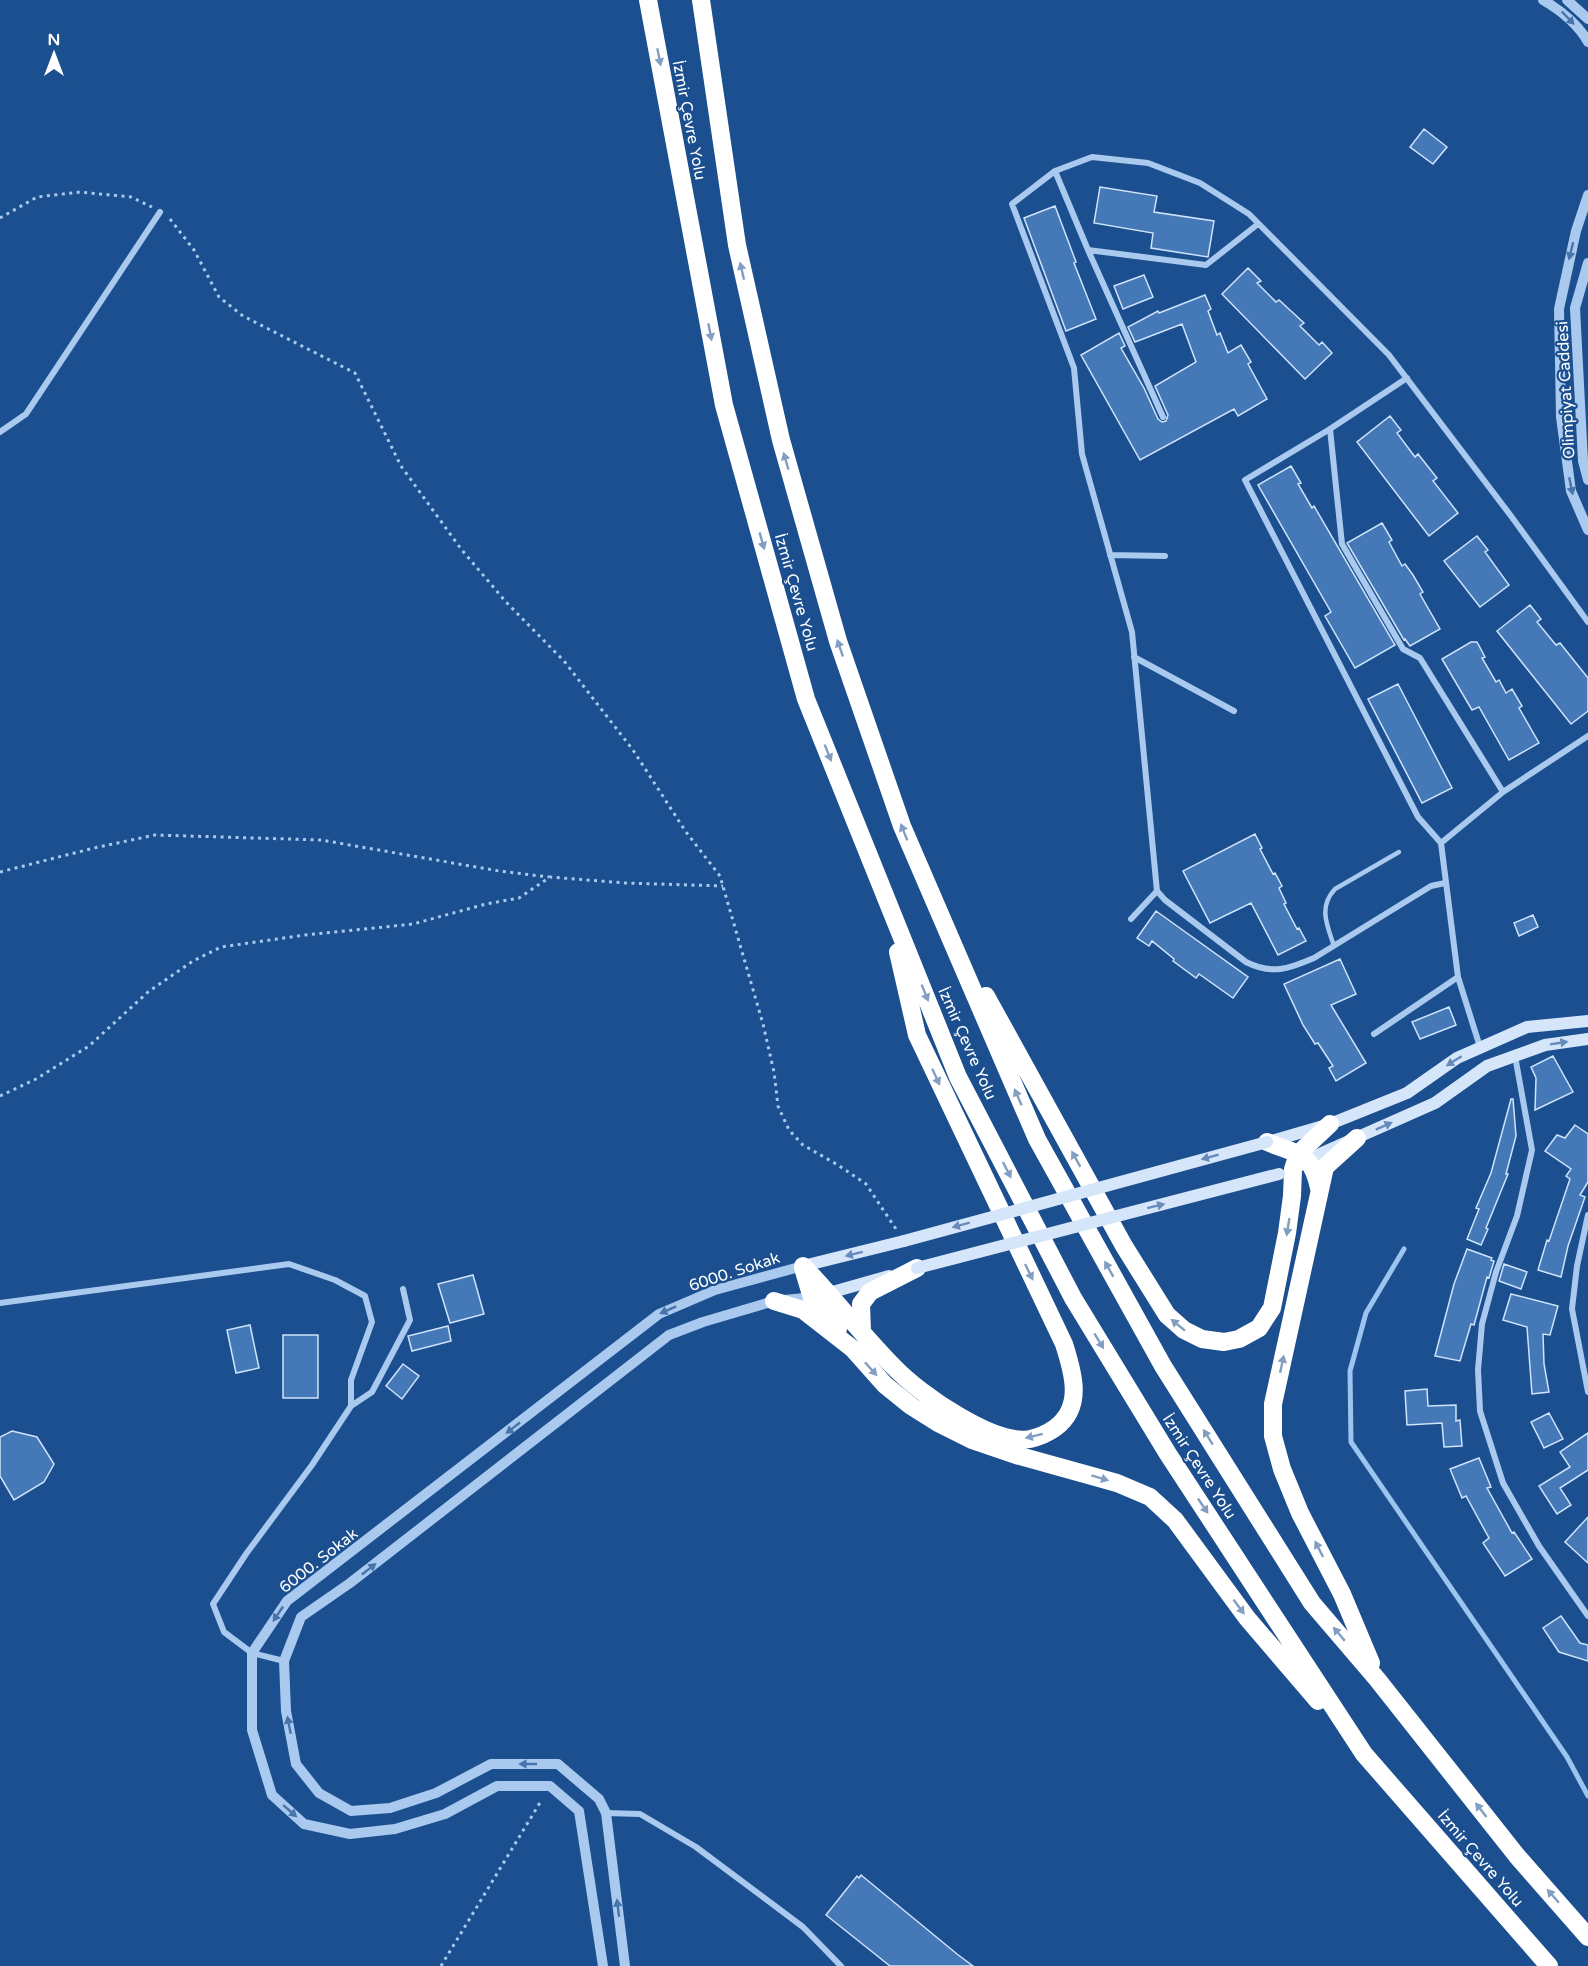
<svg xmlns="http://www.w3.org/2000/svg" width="1588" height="1966" viewBox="0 0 1588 1966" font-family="'Varela Round',sans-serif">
  <rect width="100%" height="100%" fill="#1b4f8f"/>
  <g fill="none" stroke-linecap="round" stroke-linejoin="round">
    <!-- stream -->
    <path stroke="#9cc4f0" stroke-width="5" d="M1404,1249L1366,1313L1350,1371L1351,1442L1567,1757L1588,1796"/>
  </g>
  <!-- building -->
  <path fill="#4478b7" stroke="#cfe3fa" stroke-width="1.5" d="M1424,129L1447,147L1433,164L1410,147Z
    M1100,187L1157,196L1154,212L1214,221L1208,257L1151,248L1153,233L1094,223Z
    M1055,206L1076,262L1074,263L1096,319L1066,331L1024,218Z
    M1248,268L1261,281L1257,283L1276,302L1279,300L1291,311L1304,323L1300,326L1319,345L1322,342L1332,353L1305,379L1222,294Z
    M1144,275L1153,297L1123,309L1114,286Z
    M1205,295L1211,309L1208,311L1217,335L1220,333L1228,353L1241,345L1251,362L1248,364L1267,399L1238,416L1234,409L1140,460L1081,355L1119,333L1125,346L1121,348L1144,388L1158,419L1162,422L1166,421L1168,415L1155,386L1196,362L1182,324L1135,342L1128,327L1158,311L1159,313Z
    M1390,416L1401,430L1397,433L1415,457L1418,454L1437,478L1433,481L1458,513L1429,536L1357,442Z
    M1291,466L1301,483L1298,484L1312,508L1314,506L1395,645L1355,668L1325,616L1331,612L1258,485Z
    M1382,523L1392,540L1389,542L1402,566L1405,564L1413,575L1423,592L1420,594L1440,629L1410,646L1405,639L1404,640L1347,543Z
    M1477,536L1488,550L1485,552L1509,585L1480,607L1444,561Z
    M1530,605L1541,619L1537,622L1556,645L1560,643L1588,678V711L1571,724L1497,631Z
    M1471,642H1477L1485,657L1482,658L1496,682L1499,680L1506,693L1512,689L1522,706L1519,708L1539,743L1509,760L1479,707L1472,710L1442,659Z
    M1398,684L1452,788L1422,803L1368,699Z
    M1255,834L1262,848L1260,849L1273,874L1275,873L1282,886L1279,888L1286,903L1284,904L1297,929L1299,928L1306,941L1278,955L1251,903L1210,923L1183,871Z
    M1156,911L1248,977L1233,998L1199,974L1196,978L1173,961L1174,959L1152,941L1149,946L1137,938Z
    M1533,915L1538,927L1519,936L1514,923Z
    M1340,959L1356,994L1331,1005L1366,1063L1336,1081L1329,1068L1333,1066L1318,1043L1315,1044L1303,1025L1284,984Z
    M1449,1007L1456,1025L1420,1039L1412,1022Z
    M1553,1056L1573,1092L1535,1110L1536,1078L1531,1067Z
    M1511,1099H1513L1516,1136L1506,1174H1508L1486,1228L1488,1229L1481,1245L1467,1239L1479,1209L1476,1208L1491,1173Z
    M1575,1125L1588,1134V1182L1580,1195L1585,1197L1568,1246L1561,1277L1538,1270L1547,1240L1549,1241L1570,1179L1566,1176L1571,1169L1545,1151L1557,1135L1565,1138Z
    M1467,1249L1492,1258L1491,1260L1494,1261L1489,1278L1487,1277L1474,1325L1471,1324L1460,1361L1435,1356L1454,1284Z
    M1504,1264L1527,1272L1521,1289L1499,1281Z
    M473,1275L484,1314L450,1323L438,1284Z
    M1511,1294L1558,1306L1550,1335L1543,1334L1544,1364L1549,1392L1532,1394L1527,1327L1503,1320Z
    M250,1325L259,1368L236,1373L227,1330Z
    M448,1326L451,1341L412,1351L408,1336Z
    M283,1335H318V1398H283Z
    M403,1364L419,1376L402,1399L386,1386Z
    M1427,1389L1428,1406L1456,1405V1421L1460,1420L1462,1446L1444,1447L1442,1423L1407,1425L1405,1391Z
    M1549,1413L1563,1439L1544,1448L1531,1422Z
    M12,1431L37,1437L54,1464L44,1482L14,1500L0,1476V1437Z
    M1588,1433V1470L1560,1488L1571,1505L1557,1514L1539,1486L1570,1467L1560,1452Z
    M1479,1458L1491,1487L1487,1488L1512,1533L1514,1532L1532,1559L1505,1576L1483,1543L1489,1538L1466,1496L1462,1498L1450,1469Z
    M1588,1517V1563L1565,1542Z
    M1561,1616L1580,1643L1588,1645V1661L1559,1652L1543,1628Z
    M861,1875L957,1954L973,1966H890L826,1915L857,1876L859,1878Z"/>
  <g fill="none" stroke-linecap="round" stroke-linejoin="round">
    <!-- path -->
    <path stroke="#a9c9ee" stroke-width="3" stroke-dasharray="3 4.5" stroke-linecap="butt" d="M0,218L37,197L80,192L131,197L152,207
      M170,219L194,250L219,297L243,316L355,373L401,466L461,549L506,602L564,661L633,750L686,832L720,876L763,1024L774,1072L778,1106L789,1130L803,1145L838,1165L866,1184L896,1229
      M0,872L94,848L155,835L321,840L499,871L549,877
      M0,1096L36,1079L89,1046L148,992L193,961L221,947L305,935L413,924L486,904L519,898L550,877L625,883L723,886
      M441,1966L541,1801"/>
    <!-- service -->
    <path stroke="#a9c9ee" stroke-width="4.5" d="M1334,946C1327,925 1318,907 1335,889L1399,852"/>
    <!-- minor -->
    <path stroke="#a9c9ee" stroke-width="6" d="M1055,171L1088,250L1163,417
      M1088,250L1206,265L1258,224
      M1407,378L1330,429L1245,480L1418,817L1441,843
      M1330,429L1342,544L1403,649L1420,658L1503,792
      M0,432L26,414L160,212
      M1110,555L1165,556
      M1134,657L1234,711
      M1445,883L1431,886L1314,958C1288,969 1272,975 1246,962L1165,900L1157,891L1132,632L1082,454L1074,368L1012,204L1055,171L1092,157L1148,163L1200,183L1249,214L1389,355L1511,516L1588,622
      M1131,919L1157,891
      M1458,977L1480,1047
      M1374,1034L1458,977L1441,843L1503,792L1588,736
      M1515,1056L1532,1150L1517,1216L1496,1272L1482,1324L1478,1370L1480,1411L1503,1483L1539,1546L1588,1616
      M1588,1215L1577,1266L1572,1309L1588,1392
      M0,1303L289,1264L335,1280L365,1296L372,1322L351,1380V1406
      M284,1661L252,1653L224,1632L213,1604L246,1554L312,1465L351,1406L372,1392L410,1320L403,1289
      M606,1813L640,1814L696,1847L803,1927L841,1966"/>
    <!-- tertiary -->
    <path stroke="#a9c9ee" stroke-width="10" d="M1543,0C1560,10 1578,24 1588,42
      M1567,0L1588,19
      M1588,195L1576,231L1559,309L1561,417L1571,491L1588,530
      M1588,263L1575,308L1583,461L1588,480
      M603,1966L579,1811L550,1786H497L445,1814L395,1829L350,1834L304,1824L272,1795L252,1730V1653L287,1601L659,1314L715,1290L803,1266
      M625,1966L606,1813L599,1799L558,1764H491L436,1793L390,1808L351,1811L319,1793L296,1764L286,1711L284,1661L301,1617L350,1583L669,1335L703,1322L774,1301L815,1297"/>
    <!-- secondary -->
    <path stroke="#d6e6fa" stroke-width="12" d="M1268,1142L1330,1124L1407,1093L1457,1058L1527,1027L1588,1021
      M1301,1165L1322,1153L1435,1103L1487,1066L1545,1045L1588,1039
      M803,1266L904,1241
      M829,1293L889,1276"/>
    <!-- motorway -->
    <path stroke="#fff" stroke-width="18" d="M648,0L724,405L806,699L958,1077L1073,1298L1168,1454L1364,1754L1549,1966
      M701,0L737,245L781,440L838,641L902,826L1037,1139L1163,1366L1312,1603L1377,1679L1517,1856L1588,1937
      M986,996L1124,1246L1167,1315L1184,1330L1202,1339L1224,1342L1239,1339L1259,1328L1272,1308L1287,1233L1292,1196L1293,1169L1298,1154L1330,1124
      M1357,1138L1325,1167L1273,1404V1436L1282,1469L1300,1513L1342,1594L1371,1663
      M1267,1142C1298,1155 1311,1151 1319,1188
      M803,1266C835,1299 863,1336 895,1368C920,1394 994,1446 1030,1439C1039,1437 1048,1433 1055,1428C1084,1407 1073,1372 1064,1344L917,1035L898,952
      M803,1268L812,1298L838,1329
      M774,1301L803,1310L853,1349L885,1385L911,1406L938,1423L972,1440L1016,1455L1117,1483L1150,1497L1175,1520L1247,1618L1318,1701
      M862,1331L861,1304L870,1292L917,1268"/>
    <!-- secondary-bridge -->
    <path stroke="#d6e6fa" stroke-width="12" d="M904,1241L1267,1142
      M917,1268L1279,1174"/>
  </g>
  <!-- one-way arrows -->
  <defs><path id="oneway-solid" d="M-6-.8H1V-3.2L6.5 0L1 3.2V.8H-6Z" transform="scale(1.5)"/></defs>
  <g fill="#4674ac">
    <use href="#oneway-solid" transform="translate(1568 18) rotate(46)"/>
    <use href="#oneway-solid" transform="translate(1571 251) rotate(104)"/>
    <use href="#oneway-solid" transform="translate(1571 486) rotate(78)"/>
    <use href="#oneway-solid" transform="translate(668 1310) rotate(156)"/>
    <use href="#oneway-solid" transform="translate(513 1428) rotate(142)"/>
    <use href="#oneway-solid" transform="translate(369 1569) rotate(-38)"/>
    <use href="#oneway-solid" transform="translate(278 1614) rotate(124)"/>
    <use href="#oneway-solid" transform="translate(289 1725) rotate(-101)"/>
    <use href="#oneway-solid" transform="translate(528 1764) rotate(180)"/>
    <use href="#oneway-solid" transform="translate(290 1811) rotate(41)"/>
    <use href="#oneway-solid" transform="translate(618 1908) rotate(-97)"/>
  </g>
  <g fill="#829ec1">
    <use href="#oneway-solid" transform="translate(659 57) rotate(79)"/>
    <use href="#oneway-solid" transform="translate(742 271) rotate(-103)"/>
    <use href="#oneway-solid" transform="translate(710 332) rotate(79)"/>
    <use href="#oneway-solid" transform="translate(786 461) rotate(-106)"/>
    <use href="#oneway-solid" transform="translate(762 541) rotate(74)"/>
    <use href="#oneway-solid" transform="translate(840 648) rotate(-109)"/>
    <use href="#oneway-solid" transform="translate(828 753) rotate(68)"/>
    <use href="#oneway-solid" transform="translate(904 832) rotate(-112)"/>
    <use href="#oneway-solid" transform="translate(925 993) rotate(68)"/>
    <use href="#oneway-solid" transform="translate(936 1077) rotate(65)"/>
    <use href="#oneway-solid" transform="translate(1018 1097) rotate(-114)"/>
    <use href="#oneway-solid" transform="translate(1076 1159) rotate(-119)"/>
    <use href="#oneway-solid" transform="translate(1007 1170) rotate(63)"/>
    <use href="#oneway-solid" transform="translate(1288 1227) rotate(99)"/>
    <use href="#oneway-solid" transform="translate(1109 1269) rotate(-119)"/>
    <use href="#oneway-solid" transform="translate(1029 1272) rotate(64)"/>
    <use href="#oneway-solid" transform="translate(1178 1325) rotate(-141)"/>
    <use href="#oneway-solid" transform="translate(1099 1341) rotate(59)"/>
    <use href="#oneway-solid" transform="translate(1282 1364) rotate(-78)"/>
    <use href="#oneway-solid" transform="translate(871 1369) rotate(48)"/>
    <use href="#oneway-solid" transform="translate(1034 1436) rotate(166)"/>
    <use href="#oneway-solid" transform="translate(1208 1437) rotate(-122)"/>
    <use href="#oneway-solid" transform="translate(1100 1478) rotate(17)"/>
    <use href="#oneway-solid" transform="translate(1203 1506) rotate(56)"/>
    <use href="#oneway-solid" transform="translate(1319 1549) rotate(-117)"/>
    <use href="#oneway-solid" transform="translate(1239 1607) rotate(53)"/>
    <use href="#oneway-solid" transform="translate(1339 1634) rotate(-130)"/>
    <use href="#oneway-solid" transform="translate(1481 1810) rotate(-128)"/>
    <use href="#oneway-solid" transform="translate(1553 1896) rotate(-131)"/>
  </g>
  <g fill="#668bba">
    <use href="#oneway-solid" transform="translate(1559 1043) rotate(-9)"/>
    <use href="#oneway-solid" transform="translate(1454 1061) rotate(148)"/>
    <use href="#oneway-solid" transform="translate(1384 1126) rotate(-24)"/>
    <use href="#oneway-solid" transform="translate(1210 1157) rotate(165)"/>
    <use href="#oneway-solid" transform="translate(1156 1206) rotate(-14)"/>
    <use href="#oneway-solid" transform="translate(961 1225) rotate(165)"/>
    <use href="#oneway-solid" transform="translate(854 1254) rotate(166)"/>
  </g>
  <g text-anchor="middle" stroke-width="4.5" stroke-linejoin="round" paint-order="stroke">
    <!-- street labels -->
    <g font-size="16" fill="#fff" stroke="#1b4f8f">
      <text transform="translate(690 120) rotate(79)" y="6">İzmir Çevre Yolu</text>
      <text transform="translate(1565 390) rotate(-93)" y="6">Olimpiyat Caddesi</text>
      <text transform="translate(797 592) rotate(74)" y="6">İzmir Çevre Yolu</text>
      <text transform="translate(968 1043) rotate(66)" y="6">İzmir Çevre Yolu</text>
      <text transform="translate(734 1271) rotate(-18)" y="6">6000. Sokak</text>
      <text transform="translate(1200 1466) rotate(57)" y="6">İzmir Çevre Yolu</text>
      <text transform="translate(318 1560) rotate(-38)" y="6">6000. Sokak</text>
      <text transform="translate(1481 1858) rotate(49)" y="6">İzmir Çevre Yolu</text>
    </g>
  </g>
  <!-- north arrow -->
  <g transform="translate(54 54)" stroke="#1b4f8f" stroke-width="4.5" paint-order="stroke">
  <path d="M0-4.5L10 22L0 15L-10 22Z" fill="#ffffff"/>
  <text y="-9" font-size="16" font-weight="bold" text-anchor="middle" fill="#ffffff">N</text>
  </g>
</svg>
